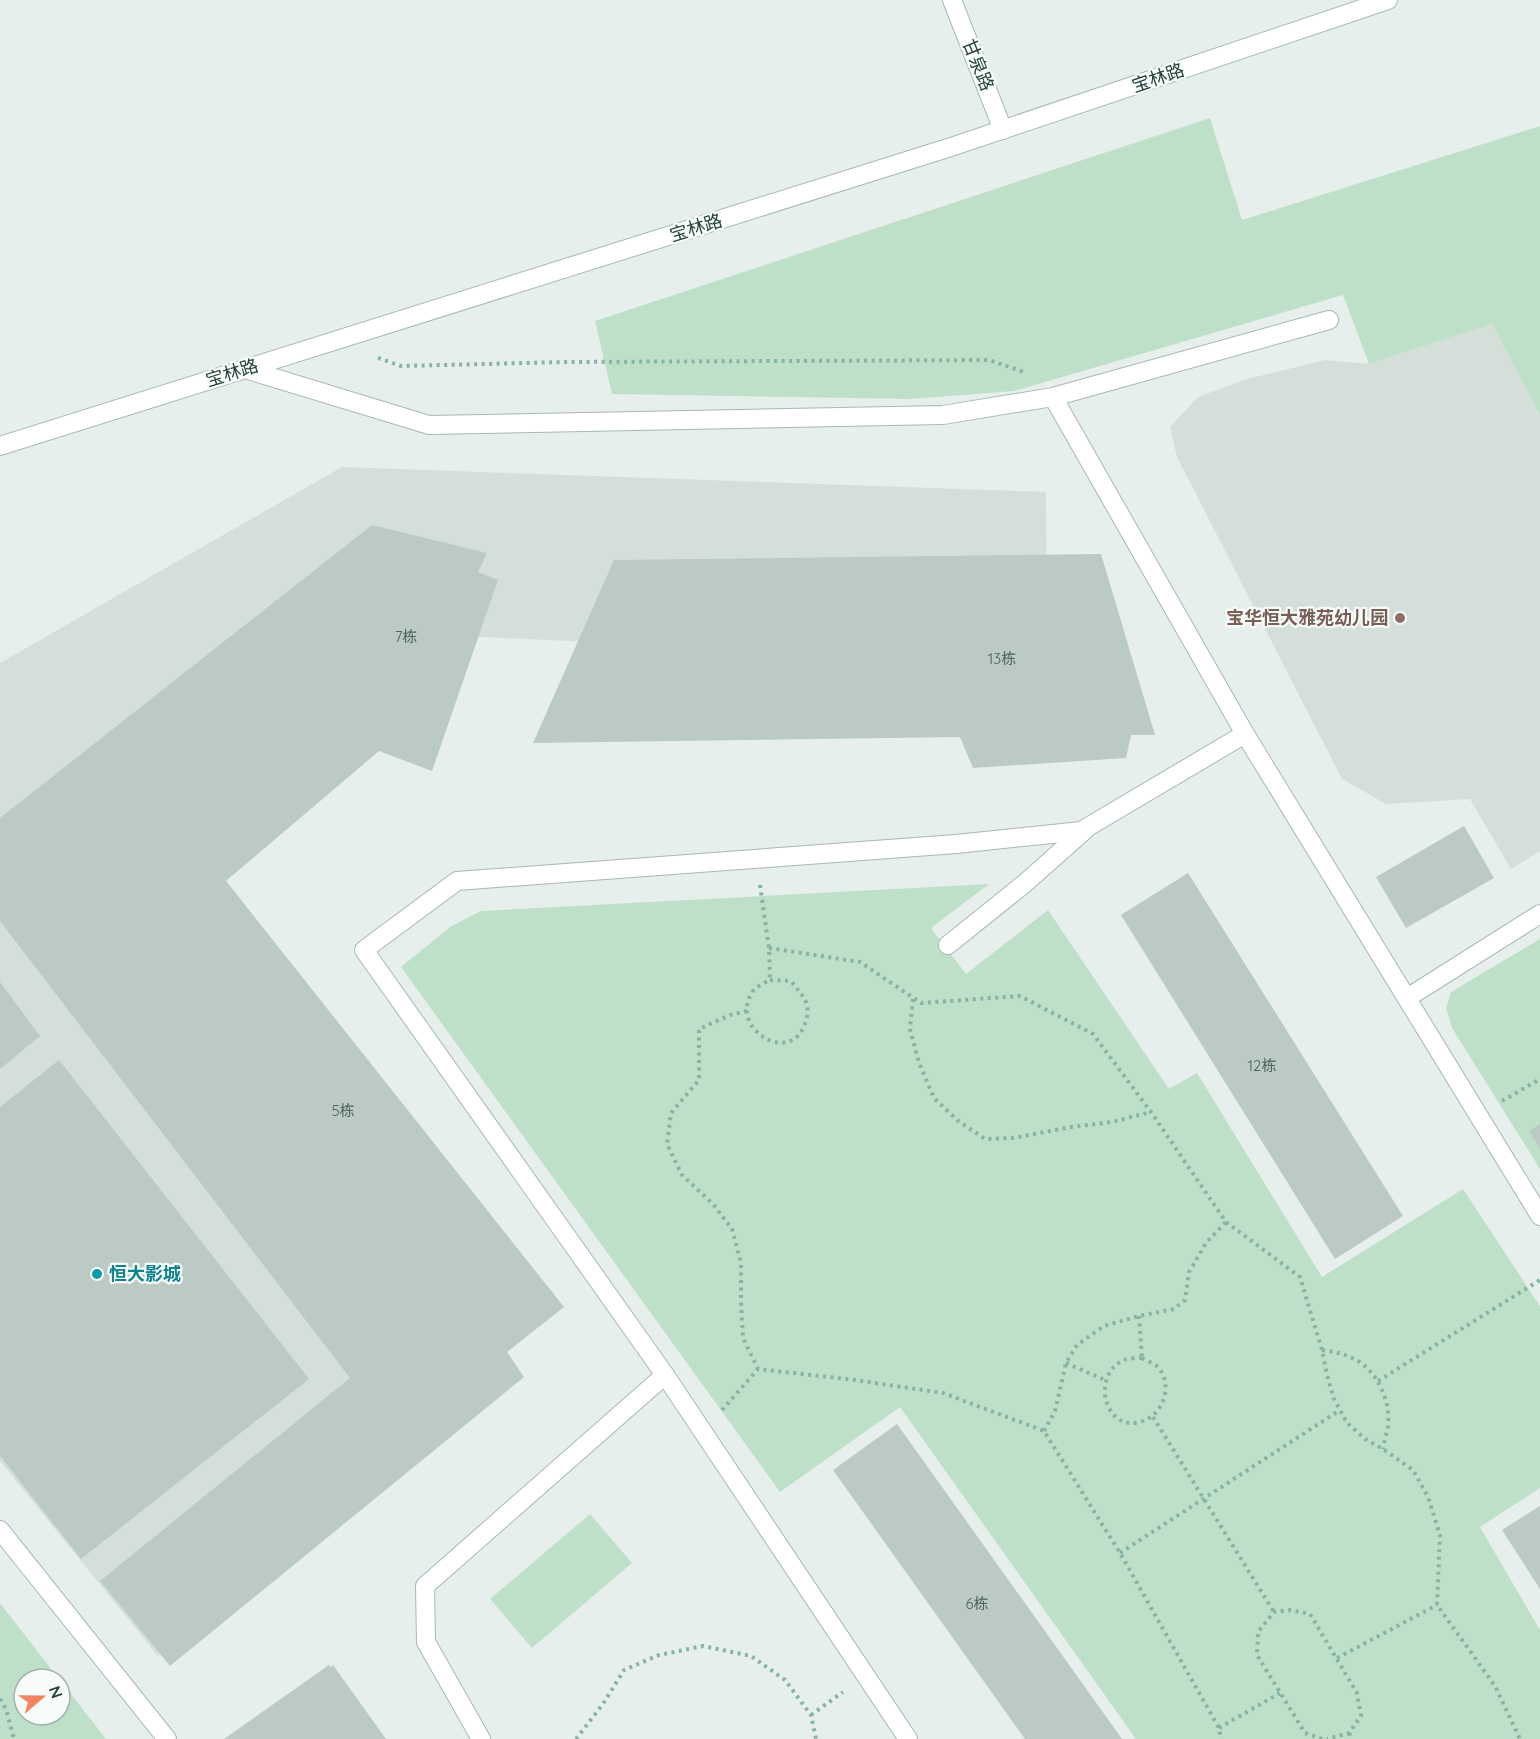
<svg xmlns="http://www.w3.org/2000/svg" width="1540" height="1739" viewBox="0 0 1540 1739" font-family="Quicksand,'Noto Sans SC',sans-serif">
  <rect width="100%" height="100%" fill="#e6efeb"/>
  <!-- built -->
  <path fill="#d4dfda" d="M1492,324L1540,415V851L1511,869L1470,799L1386,804L1342,779L1177,457L1170,427L1198,397L1247,379L1325,360L1369,364Z
    M342,467L1046,492L1047,662L392,633L106,859L504,1369L158,1656L0,1461V663Z"/>
  <!-- green -->
  <path fill="#bfe0c8" d="M1210,118L1242,220L1540,126V415L1492,324L1369,364L1343,295L1014,391L911,399L612,394L595,321Z
    M989,884L931,928L966,974L1048,910L1169,1089L1197,1073L1322,1277L1463,1189L1540,1306V1488L1480,1527L1540,1630V1739H1136L900,1407L780,1492L401,967L450,927L481,911Z
    M1540,939V1169L1452,1028L1446,1008L1451,992Z
    M590,1514L632,1563L532,1648L490,1599Z
    M0,1603L59,1679H24V1715H60V1680L106,1739H0Z"/>
  <!-- building -->
  <path fill="#bbcac4" d="M372,525L487,553L478,572L498,580L432,771L379,751L226,881L564,1307L507,1352L524,1377L170,1666L100,1581L350,1378L0,921V818Z
    M1101,554L1155,735H1131L1126,758L973,768L960,737L533,743L614,560Z
    M1464,826L1494,878L1406,928L1376,877Z
    M1188,873L1403,1216L1335,1259L1121,915Z
    M0,982L40,1036L0,1069Z
    M59,1060L309,1379L81,1559L0,1456V1107Z
    M1540,1124V1149L1529,1131Z
    M897,1424L1122,1739H1025L833,1470Z
    M1540,1506V1589L1502,1530Z
    M329,1665L331,1667L333,1665L386,1739H224Z"/>
  <g fill="none" stroke-linecap="round" stroke-linejoin="round">
    <!-- lane casing -->
    <g stroke="#a8b8b2" stroke-width="20">
      <path id="lane" d="M948,945L1024,884L1086,829
        M665,1375L908,1739"/>
    </g>
    <!-- street casing -->
    <g stroke="#a8b8b2" stroke-width="20">
      <path id="street" d="M952,0L1003,130
        M245,369L429,425L943,415L1053,397L1329,320
        M1053,397L1245,734L1540,1216
        M1407,998L1540,914
        M0,1530L167,1739
        M481,1739L426,1642L425,1586L665,1375L364,950L457,881L956,844L1081,831L1245,734"/>
    </g>
    <!-- secondary casing -->
    <g stroke="#a4bbb3" stroke-width="20">
      <path id="secondary" d="M0,446L951,147L1388,0"/>
    </g>
    <!-- path -->
    <path stroke="#86b3a5" stroke-width="4" stroke-dasharray="3 4.5" stroke-linecap="butt" d="M378,358L401,366L567,362L989,360L1024,372
      M760,885L769,948L770,980
      M769,948L860,962L921,1003L1020,996L1093,1034L1151,1112L1226,1222L1300,1277L1322,1350L1327,1375L1334,1399L1347,1423L1365,1439L1383,1449L1413,1470L1428,1497L1440,1535L1437,1605L1495,1686L1520,1739
      M770,980L791,981C804,998 813,1005 804,1026C789,1064 731,1030 751,994C754,988 764,983 770,980Z
      M913,999L910,1029L919,1063L934,1098L957,1120L985,1139L1013,1138L1071,1127L1112,1122L1151,1112
      M747,1011L730,1015L699,1029V1080L671,1113L667,1144L682,1175L713,1204L732,1229L741,1263V1302L743,1338L758,1369
      M1502,1101L1540,1079
      M1139,1316L1142,1358
      M1322,1350C1335,1352 1346,1354 1358,1361C1378,1373 1391,1402 1388,1426C1387,1433 1384,1441 1383,1449
      M1142,1358C1147,1361 1155,1364 1158,1367C1169,1380 1167,1398 1158,1410C1153,1416 1150,1418 1143,1421C1106,1435 1089,1376 1124,1360C1129,1358 1137,1358 1142,1358Z
      M1066,1363L1105,1380
      M1378,1381L1540,1280
      M722,1410L758,1369L855,1380L943,1393L1044,1431L1120,1553L1219,1728L1221,1739
      M1153,1417L1274,1612
      M1044,1431L1055,1411L1066,1363L1077,1345L1104,1326L1139,1316L1174,1309L1185,1300L1189,1272L1206,1243L1226,1222
      M1120,1553L1340,1410
      M1337,1658L1437,1605
      M0,1699L6,1709L14,1739
      M811,1715L843,1692
      M1219,1728L1280,1693
      M1349,1733L1352,1739
      M576,1739L603,1704L624,1670L659,1655L703,1646L751,1656L785,1680L811,1715L816,1739
      M1322,1739L1305,1733L1257,1655L1258,1632L1274,1612L1290,1610L1310,1614L1357,1693L1361,1716L1349,1733L1327,1739"/>
    <!-- lane -->
    <use href="#lane" stroke="#fff" stroke-width="18"/>
    <!-- street -->
    <use href="#street" stroke="#fff" stroke-width="18"/>
    <!-- secondary -->
    <use href="#secondary" stroke="#fff" stroke-width="18"/>
  </g>
  <!-- markers -->
  <circle fill="#8d6e63" stroke="#f7fbf9" stroke-width="2" cx="1400" cy="618" r="6"/>
  <circle fill="#0f9aa8" stroke="#f7fbf9" stroke-width="2" cx="97" cy="1274" r="6"/>
  <g text-anchor="middle" stroke-width="4.5" stroke-linejoin="round" paint-order="stroke">
    <!-- number labels -->
    <g font-size="15" fill="#4a645c">
      <text x="406" y="642">7栋</text>
      <text x="1002" y="664">13栋</text>
      <text x="1262" y="1071">12栋</text>
      <text x="343" y="1116">5栋</text>
      <text x="977" y="1609">6栋</text>
    </g>
    <!-- street labels -->
    <g font-size="18" fill="#24423a" stroke="#f7fbf9">
      <text transform="translate(978 65) rotate(68)" y="6">甘泉路</text>
      <text transform="translate(1158 78) rotate(-19)" y="6">宝林路</text>
      <text transform="translate(696 228) rotate(-17)" y="6">宝林路</text>
      <text transform="translate(232 373) rotate(-17)" y="6">宝林路</text>
    </g>
    <!-- education labels -->
    <g font-size="18" font-weight="bold" fill="#785e54" stroke="#f7fbf9" text-anchor="end">
      <text x="1388" y="624">宝华恒大雅苑幼儿园</text>
    </g>
    <!-- culture labels -->
    <g font-size="18" font-weight="bold" fill="#0d838f" stroke="#f7fbf9" text-anchor="start">
      <text x="109" y="1280">恒大影城</text>
    </g>
  </g>
  <!-- north arrow -->
  <g transform="translate(42 1697) rotate(70)"><circle r="28" fill="#f7fbf9" stroke="#a3b1ad" stroke-width="1.5"/>
  <path d="M0-4.5L10 22L0 15L-10 22Z" fill="#f4845f"/>
  <text y="-9" font-size="16" font-weight="bold" text-anchor="middle" fill="#24423a">N</text>
  </g>
</svg>
